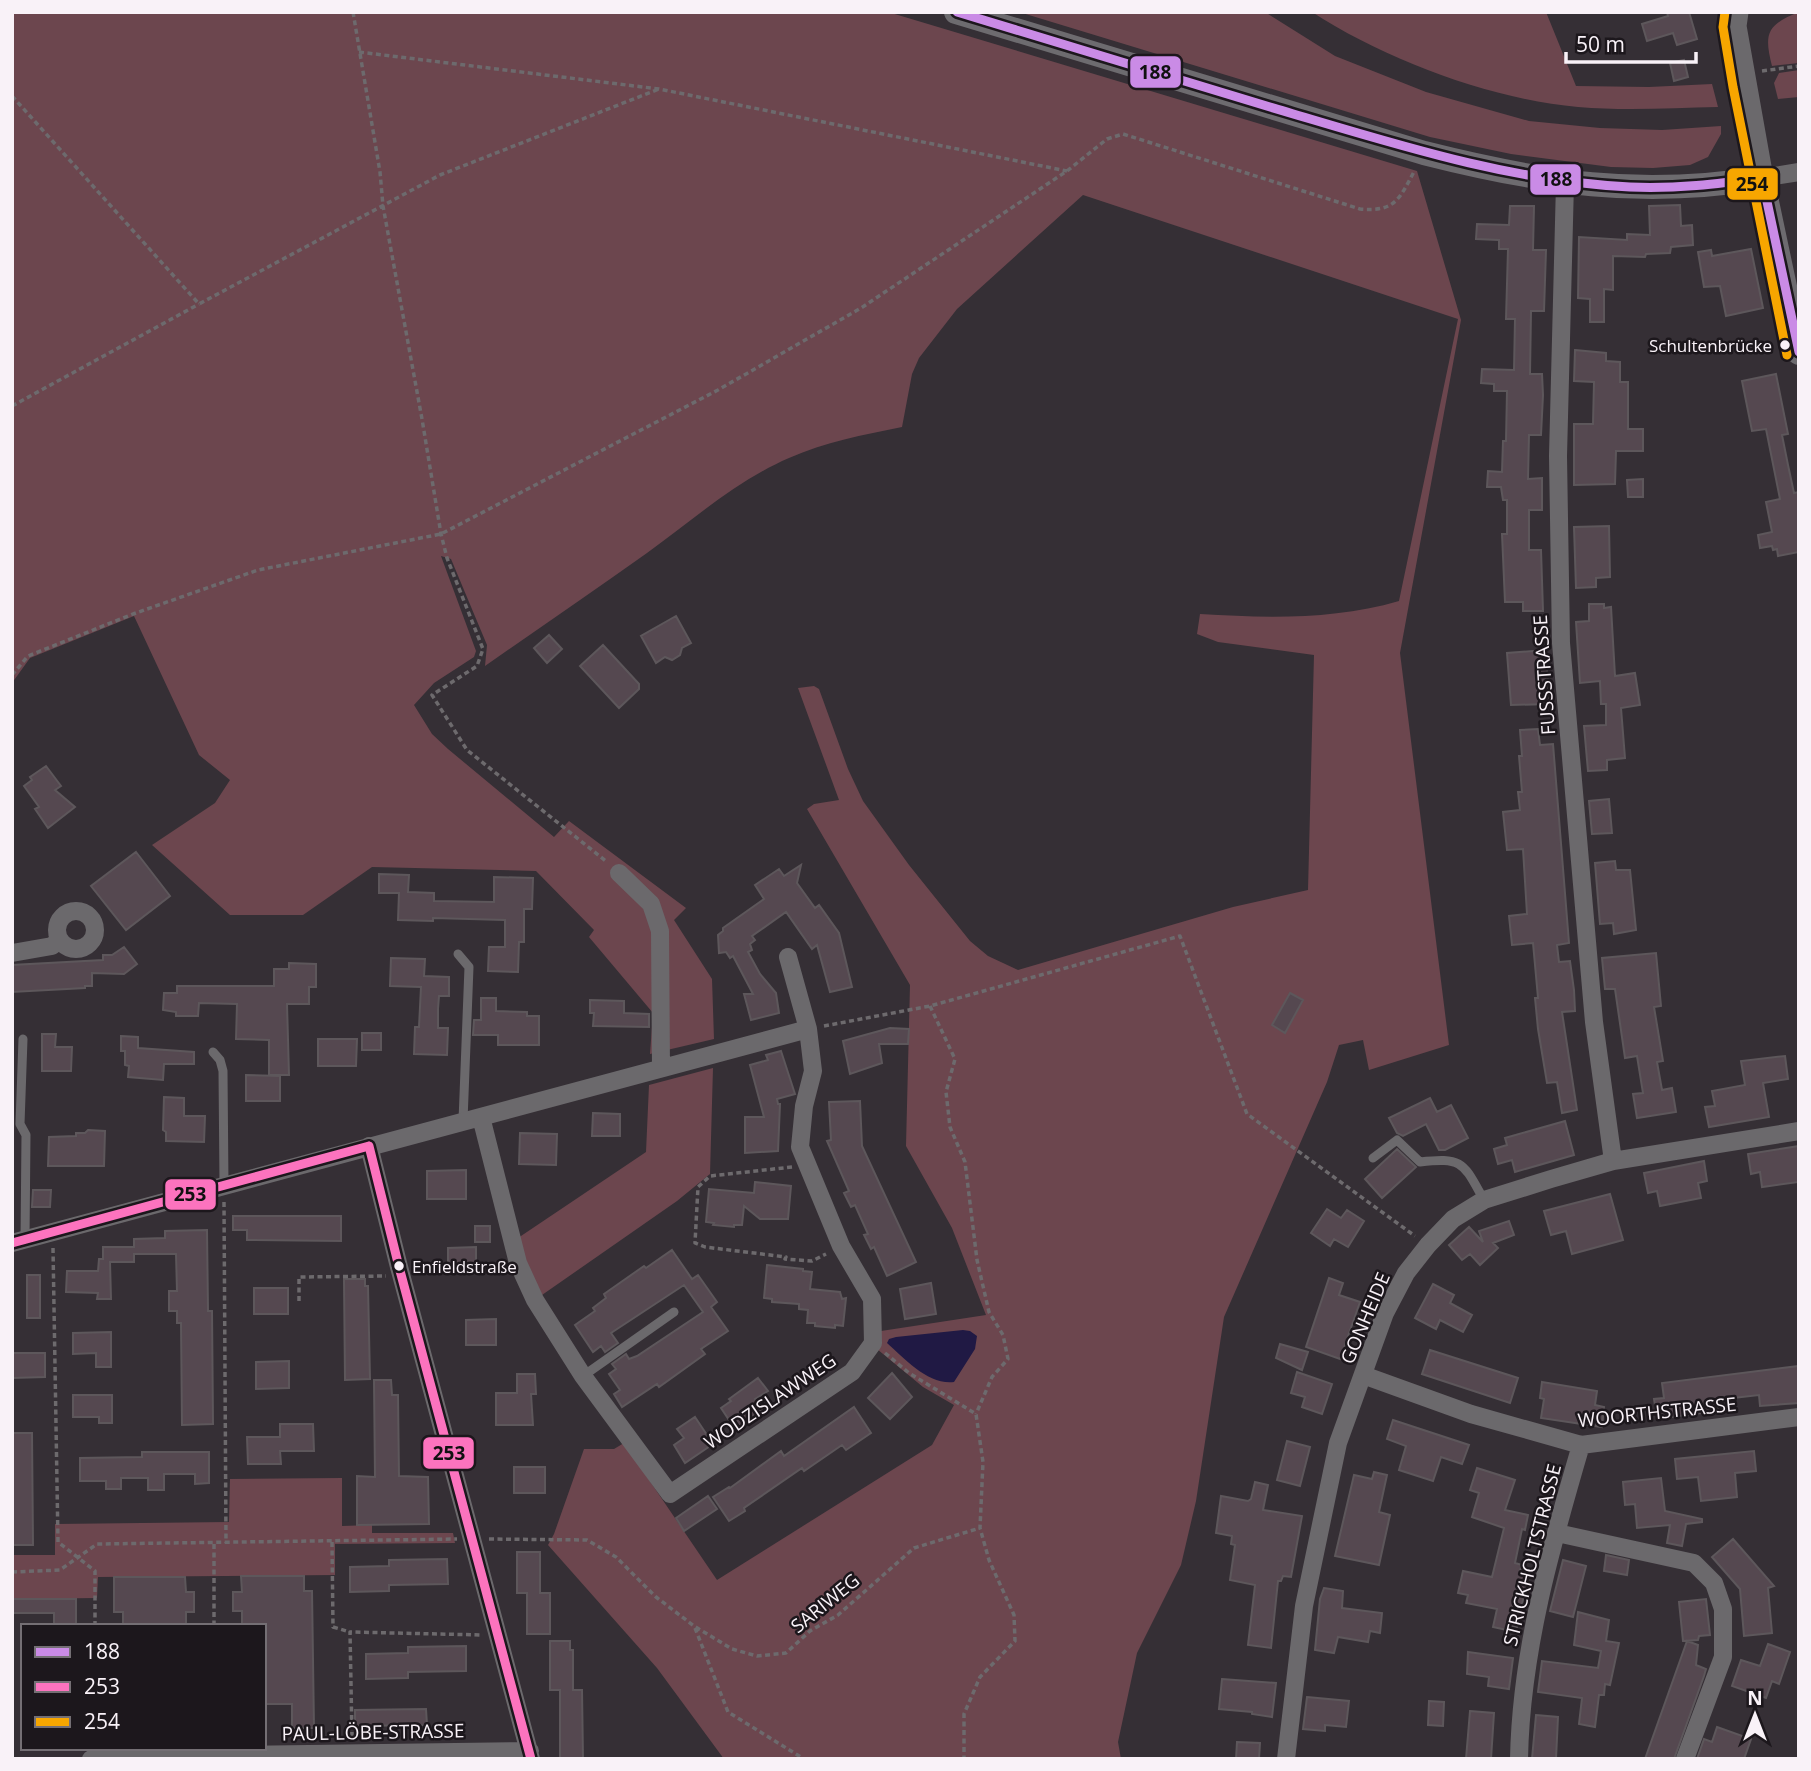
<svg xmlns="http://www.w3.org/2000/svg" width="1811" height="1771" viewBox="0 0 1811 1771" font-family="'Open Sans',sans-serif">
  <rect width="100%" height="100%" fill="#352f35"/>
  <!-- green -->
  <path fill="#6c464e" d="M12,12H888L1417,171L1461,320L1400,653L1449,1045L1369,1070L1363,1040L1339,1045L1327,1082L1224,1317L1196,1501L1181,1565L1137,1653L1118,1742L1121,1759H724L657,1668L548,1545L554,1534L584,1449H614L624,1443L717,1580L932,1445L954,1405L923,1387L877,1349L881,1331L986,1315L952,1228L906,1146L910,985L807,809L814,804L839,800L798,688L814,686L819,689L848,769L863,801L909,865L970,941L988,956L1018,970L1233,907L1308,890L1314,655L1218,642L1197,634L1200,614C1267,618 1334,620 1399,601L1458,319L1083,195L957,309L919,358L912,374L902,427C863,435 825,442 789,458C736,481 694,519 647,553C594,591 539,628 485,666L487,645L451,559L441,556L476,651L474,657L434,683L414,705L432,734L448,749L554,837L569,821L686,908L674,920L712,979L714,1039L650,1054L653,1013L589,937L594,930L536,871L372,867L303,915H230L152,845L215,803L230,780L199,755L134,616L30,658L12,683Z
    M1019,12H1265L1335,56L1426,92L1529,121L1600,128L1662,130L1721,126V134L1708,157L1690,165L1653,168L1611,167L1511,154L1430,137Z
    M1312,12H1546L1576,86L1649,87L1712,84L1718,107C1672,108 1625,111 1578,107C1490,99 1386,60 1312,12Z
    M1799,12V63L1772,66C1764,34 1766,25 1799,12Z
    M1799,70V97L1778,99L1774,83L1779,73Z
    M713,1068L710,1174L677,1201L542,1295L527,1265L518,1238L646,1152L649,1085Z
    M342,1478V1526L372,1525V1533H453L455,1543L335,1544V1575L98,1577L97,1598L12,1599V1555H55V1524L229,1522L230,1479Z"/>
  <!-- water -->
  <path fill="#201944" d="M963,1330L970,1331L977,1336L975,1349L954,1382C928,1385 905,1359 887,1343L889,1339L896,1337Z"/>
  <!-- building -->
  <path fill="#554850" stroke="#5d575b" stroke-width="2" d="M1667,12H1689L1697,39L1677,45L1673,33L1647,41L1642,24L1668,16Z
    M1684,60L1688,77L1674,81L1670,63Z
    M1680,205L1681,226L1692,225L1693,245L1671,247L1670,253L1646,254L1645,257L1613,256V290L1604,289V322H1590V299L1578,298L1579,237L1627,240V234L1650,235L1649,206Z
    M1510,206H1534L1533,250H1546L1544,311H1531L1530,374H1542L1543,395L1541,435H1529L1528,479L1542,478V510H1529V550H1541L1543,611H1523V602H1505L1502,534H1507V500H1503L1501,487H1487L1488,471L1502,472L1503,441H1506L1507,391H1494V384L1481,383L1482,369L1514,370L1515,319H1506L1508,249H1499V240L1476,239L1477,224L1509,225Z
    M1751,249L1763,308L1726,316L1720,286L1704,287L1698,252L1711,250L1712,256Z
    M1575,350L1606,353V361L1620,362V382H1628V429H1643V451H1616L1615,484L1574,485V424H1593L1594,382L1574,381Z
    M1776,374L1788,434L1782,435L1788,465L1794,493L1799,492V552L1778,556L1777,549L1773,550L1772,546L1760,548L1758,535L1772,532L1766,502L1780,499L1766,429L1752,431L1742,381Z
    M1643,479V497H1628L1627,480Z
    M1609,526L1610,577L1596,578V587L1576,588L1574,527Z
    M1589,604H1604V608L1611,607L1615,676L1635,673L1640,705L1621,708L1625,758L1607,760V770L1588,771L1584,726L1606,725V704H1601L1600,681L1580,683L1576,622L1589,621Z
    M676,616L691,643L682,648L680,655L672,660L665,657L656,663L641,636Z
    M549,635L562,649L547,663L534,648Z
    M603,645L639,684V689L619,708L580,666Z
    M1545,650L1550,704L1511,705L1507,653Z
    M1538,729L1540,745L1553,744L1569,943L1557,945L1559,962L1570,961L1574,990L1575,1011L1562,1012L1577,1110L1562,1113L1557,1082L1547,1083L1538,1029L1535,998H1538L1533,943L1512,945L1509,916L1527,914L1523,849L1507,850L1503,812L1520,810L1518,792H1522L1519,756H1522L1520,730Z
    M46,766L61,786L55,790L75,807L48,828L35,809L39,807L24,786L32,780L30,777Z
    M1609,799L1612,833L1592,834L1589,801Z
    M136,852L170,896L126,930L91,886Z
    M1615,861L1616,870H1630L1636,930L1614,934L1613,923L1600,924L1595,863Z
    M801,865L797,883L815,908L819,905L839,933L852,987L830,992L817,945L812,949L786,912L752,936L755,940L750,944L752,950L748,952L760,974L776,993L779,1013L751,1020L744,994H753L733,956L730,958L726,952L719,953L718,935L723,931V928L764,899L755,885L779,869L784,876Z
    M379,874L409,875L408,892L434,893V901L494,902V877L533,878L532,909H524V942H519L518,972L488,971L489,947H505V920L433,918V921L398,920L399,893H379Z
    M124,947L137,964L124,974L92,973V986H85V988L12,992V965L103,960V955H112Z
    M1656,953L1661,1006L1654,1007L1663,1061L1657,1062L1662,1090L1672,1088L1676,1112L1637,1118L1633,1094L1643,1093L1637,1056L1625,1058L1615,989H1605L1602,958Z
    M391,958L425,959L424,976L449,977V996H439L438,1009V1028H448L447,1055L414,1054L415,1027H419L421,987L390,986Z
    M289,963L316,964V987H309V1004H287L289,1075H269V1040L236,1039L237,1004L199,1003L198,1016H176V1012L163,1010L164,993H177V986H274V969H289Z
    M1290,993L1303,1000L1285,1033L1272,1025Z
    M481,998H496V1011L527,1012V1016H539V1045H498V1035H473L474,1020H481Z
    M590,1000L624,1001V1013L649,1014V1027L593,1026L594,1013H590Z
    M890,1028L909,1029L908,1044H879L882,1063L850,1074L843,1041Z
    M362,1033H381V1050H362Z
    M42,1034H56L55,1047H72L71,1071H42Z
    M121,1036L138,1037V1048L194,1052V1064H164L163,1080L128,1077L129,1066L125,1065V1051H121Z
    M318,1039H357L356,1066H318Z
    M781,1051L795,1094L777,1099L778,1104H780L778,1151L745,1153V1117H764L750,1065L768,1060L766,1055Z
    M1785,1056L1788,1079L1763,1083L1769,1117L1709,1127L1705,1107L1715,1106L1712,1091L1745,1085L1741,1061Z
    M246,1075L280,1076V1101H246Z
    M164,1097L184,1098V1116H205L204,1142L166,1141V1132L163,1130Z
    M1430,1098L1437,1112L1451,1105L1468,1138L1445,1150H1439L1426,1124L1403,1136L1397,1133L1389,1118Z
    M860,1101L862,1146L916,1262L887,1276L874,1247L871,1249L864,1235L868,1234L855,1205L851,1207L844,1193L849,1191L827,1141L831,1140L829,1102Z
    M593,1113L620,1114V1136H592Z
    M1565,1121L1574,1155L1515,1172L1512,1160L1498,1164L1494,1149L1507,1145L1505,1138Z
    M88,1130L105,1131L104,1166H48L49,1137L76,1136V1133H85Z
    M520,1133L557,1134L556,1165L519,1164Z
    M1799,1146V1182L1762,1187L1760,1172L1751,1174L1748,1154Z
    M1397,1149L1416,1167L1382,1198L1365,1179Z
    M1704,1161L1707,1181L1698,1183L1701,1198L1660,1206L1657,1191L1648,1193L1644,1173Z
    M466,1170V1199H427V1171Z
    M755,1182L791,1186L788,1219H760L744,1206L742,1225H734V1227L713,1225L714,1223L706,1222L709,1189L754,1193Z
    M33,1190H51L50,1207H32Z
    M1610,1194L1623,1240L1572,1254L1566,1231L1551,1235L1544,1211Z
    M1327,1209L1341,1218L1347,1210L1364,1221L1348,1247L1334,1239L1330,1246L1311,1233Z
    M233,1216H341V1241L247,1240V1230H233Z
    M1509,1221L1514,1235L1493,1243L1498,1248L1480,1265L1470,1254L1462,1260L1449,1245L1469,1227L1483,1242L1479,1231Z
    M475,1226H490V1242H475Z
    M207,1230L208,1311H212L213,1424L182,1425L181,1323H177V1311H169V1291H177L176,1254H134V1262H110L111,1299H97L98,1293L66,1292L67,1271H98L99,1259H103V1247H134V1239L165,1238V1231Z
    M476,1247V1271L448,1272V1248Z
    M672,1250L692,1279L698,1275L717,1302L711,1307L728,1331L701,1349L705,1354L659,1387L657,1384L622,1407L614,1394L620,1390L609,1374L616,1369L612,1364L626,1354L629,1359L637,1356L703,1312L684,1285L611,1333L618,1343L605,1352L601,1346L593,1352L575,1325L595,1311L593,1308L606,1298L604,1294L644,1266L646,1268Z
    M767,1265L803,1269V1271L812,1272L810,1289L840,1292L842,1299L846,1298L843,1326L835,1325V1328L815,1326V1323H807L808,1310L799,1309V1304L772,1302V1299L764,1298Z
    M27,1275H40V1318H27Z
    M1329,1278L1343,1283L1339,1295L1360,1302L1340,1359L1306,1347Z
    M344,1279H365V1286H368L370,1379L345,1380Z
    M931,1283L936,1314L905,1319L900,1289Z
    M1433,1284L1454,1295L1450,1303L1472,1315L1463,1332L1440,1320L1436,1329L1415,1318Z
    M254,1288H288V1314H254Z
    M496,1319V1345H466V1320Z
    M111,1332V1367H96V1353L73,1354V1333Z
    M1280,1344L1308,1352L1302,1370L1276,1358Z
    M1430,1350L1518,1378L1510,1403L1422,1374Z
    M12,1353H45V1377L12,1378Z
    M289,1361V1388L256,1389V1362Z
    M1799,1366V1403L1760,1406L1759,1395L1733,1398L1716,1400L1718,1411L1657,1419L1654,1399L1664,1398L1662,1383Z
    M1297,1372L1332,1384L1322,1414L1302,1407L1305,1397L1291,1393Z
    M892,1373L912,1397L890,1419L868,1398Z
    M517,1374H535L536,1394H531L533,1425H496V1393H517Z
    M758,1378L768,1391L755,1399L762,1410L735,1429L721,1408L731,1401L729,1399Z
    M374,1380H391L392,1395H398L399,1476L428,1477L429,1524L357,1525V1476L375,1477Z
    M1542,1382L1597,1391L1595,1405L1604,1407L1602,1427L1541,1418L1544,1399L1540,1398Z
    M73,1395H112V1423H99V1417H73Z
    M854,1407L871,1433L846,1450L842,1445L804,1471L802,1468L744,1508L745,1511L729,1521L713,1497L729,1487L730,1488L781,1451L784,1456Z
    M695,1417L713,1444L685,1463L674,1445L684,1438L677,1429Z
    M1393,1420L1469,1445L1462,1464L1441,1457L1433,1481L1399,1470L1406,1446L1387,1439Z
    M280,1424H313L314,1451H280L281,1464H248L247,1437H280Z
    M12,1433H32L33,1545H12Z
    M1287,1441L1310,1447L1300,1486L1277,1480Z
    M1754,1451L1756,1471L1735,1473L1737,1497L1701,1501L1698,1477L1677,1479L1675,1459Z
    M142,1452H209V1483L195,1484V1474H164V1490H148V1478H121V1489H106V1481H80V1458L142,1457Z
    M514,1467H545V1493H514Z
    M1477,1468L1515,1480L1505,1510L1528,1515L1525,1530L1522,1529L1515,1563L1522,1565L1520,1570L1529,1572L1517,1627L1508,1625L1507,1630L1493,1627L1497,1609L1466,1603L1468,1595L1458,1593L1463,1571L1492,1577L1504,1528L1472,1517L1479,1493L1470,1490Z
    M1374,1472L1387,1475L1379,1512L1390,1515L1379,1565L1335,1556L1354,1475L1372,1479Z
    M1661,1478L1665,1511L1702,1519V1522L1686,1524L1682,1546L1667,1543L1670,1525L1637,1528L1635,1504L1625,1505L1623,1482Z
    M1255,1482L1268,1485L1263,1510L1302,1516L1291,1577L1283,1576L1281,1581H1278L1271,1648L1248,1645L1255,1585L1230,1580L1235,1545L1231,1544L1232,1536L1216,1533L1221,1496L1248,1501L1251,1499Z
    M708,1496L717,1509L684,1531L676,1518Z
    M1733,1539L1774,1586L1768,1588L1772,1633L1744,1636L1740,1589L1712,1557Z
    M517,1552H540V1593H550V1634H527V1593H517Z
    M1606,1555L1629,1560L1627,1575L1604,1571Z
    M447,1559L448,1584L389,1585V1591L350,1592V1567L389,1566V1560Z
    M1563,1560L1586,1566L1573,1617L1550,1611Z
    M241,1576H304V1591H312L314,1728H292V1704H264V1626H242V1611H233V1592H242Z
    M114,1577H185L186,1592H194V1612H186V1626H123V1612H114Z
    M1324,1588L1343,1591L1342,1608L1382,1613L1380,1633L1370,1631L1368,1642L1338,1637L1334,1653L1315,1650L1320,1599Z
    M12,1599H76V1626H54V1613H12Z
    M1706,1599L1710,1635L1699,1636L1698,1640L1683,1641L1679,1602Z
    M1578,1612L1609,1620L1606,1641L1619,1643L1610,1685L1605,1684L1604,1695H1599L1595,1727L1579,1724L1582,1698L1538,1692L1542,1661L1598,1668L1601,1651L1574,1645Z
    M550,1641H570V1650H573V1690H582L583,1759H560V1690H550Z
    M1687,1641L1698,1645L1696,1665L1706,1669L1704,1676L1674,1759H1645Z
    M1768,1644L1790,1652L1779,1684L1772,1681L1766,1698L1732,1686L1741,1660L1760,1666Z
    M466,1646V1671L408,1672V1678L366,1679V1654L408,1653V1647Z
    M1468,1652L1513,1658L1509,1689L1488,1686L1489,1677L1467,1674Z
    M1222,1679L1276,1683L1272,1717L1252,1714V1712L1219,1709Z
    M1307,1697L1349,1701L1346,1727L1325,1725V1731L1303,1729Z
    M1429,1701L1444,1702L1443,1726L1428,1725Z
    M426,1709L427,1725L355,1726V1710Z
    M1470,1711L1494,1713L1491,1759H1466Z
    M1536,1715L1558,1717L1556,1759H1532Z
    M1717,1727L1751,1739L1744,1759H1697L1704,1739L1712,1742Z
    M1237,1742L1260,1743L1259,1759H1236Z"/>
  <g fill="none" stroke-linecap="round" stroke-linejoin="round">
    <!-- path -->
    <path stroke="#6d6a6d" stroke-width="3.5" stroke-dasharray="5 3.5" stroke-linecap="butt" d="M353,12L380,172L383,206L422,419L441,534L447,558L483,649L477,666L432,695L467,750L607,862
      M359,52L659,89L1067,171
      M1762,71L1799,66
      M12,96L199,304L440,175L659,89
      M12,406L199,304
      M12,675L28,656L133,614L258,570L441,534L718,390L861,308L1067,171L1107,139L1123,134L1360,209C1396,212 1399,199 1415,170
      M930,1006L955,1059L946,1092L950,1127L965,1162L977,1260L989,1312L1003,1335L1008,1359L992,1377L976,1414
      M824,1026L930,1006L1180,936L1247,1114L1415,1236
      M792,1167L710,1176L698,1187L695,1243L705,1247L786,1257L785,1259L812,1261L826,1254
      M224,1202L226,1543
      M53,1248L58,1542L95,1571V1626
      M299,1301V1277L386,1276
      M885,1353L909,1373L976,1414L983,1462L980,1528L989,1560L1014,1615L1015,1641L980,1677L964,1714V1759
      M489,1539L587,1540L616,1557L656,1597L694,1626L732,1649L757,1656L786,1653L810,1631L838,1615L914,1548L980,1528
      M332,1542L333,1627L350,1632
      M214,1544V1626
      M12,1572L60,1570L97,1544L457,1539
      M695,1628L728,1712L804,1759
      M352,1737L350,1632L483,1635"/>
    <!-- service -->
    <path stroke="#6b696c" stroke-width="9" d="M458,954L469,967L463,1121
      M23,1039L20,1124L26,1135L25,1239
      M213,1052L220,1060L223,1071L224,1185
      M1373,1158L1397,1140L1420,1162C1464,1157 1463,1163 1484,1200
      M583,1376L674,1312"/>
    <!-- minor -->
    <path stroke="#6b696c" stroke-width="18" d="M1762,178L1799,172
      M1565,183L1558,456L1561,643L1594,1022L1613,1161
      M619,873L651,904L660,931L661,1068
      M57 930a19 19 0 1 1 38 0a19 19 0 1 1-38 0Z
      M12,953L52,946L59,940
      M481,1117L518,1263L535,1300L583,1376L670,1494L852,1372L873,1343L872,1299L841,1246L800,1147L804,1106L813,1071L808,1029L788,957
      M369,1146L399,1267L531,1759
      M12,1243L808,1029
      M1363,1375L1471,1414L1581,1445L1799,1417
      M1557,1533L1694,1563L1714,1583L1723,1609V1657L1685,1759
      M91,1759L96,1757L530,1751
      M1286,1759L1304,1606L1338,1443L1385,1313L1406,1273L1428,1245L1453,1219L1484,1200L1551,1179L1613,1161L1799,1131
      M1519,1759C1521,1651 1551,1547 1581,1445"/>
    <!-- tertiary -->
    <path stroke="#6b696c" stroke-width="23" d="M1737,12L1735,26L1762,178"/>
    <!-- secondary -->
    <path stroke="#6d6b6f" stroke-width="24" d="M956,12L1424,153C1543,183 1640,198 1762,178L1799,353"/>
    <!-- bus-1 casing -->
    <g stroke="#1c171c" stroke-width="14">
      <path id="bus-1" d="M957,12C1061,44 1166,75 1270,107C1389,142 1506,181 1630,187C1675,189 1718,184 1762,178
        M1762,178L1799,352"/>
    </g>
    <!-- bus-2 casing -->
    <g stroke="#1c171c" stroke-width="14">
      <path id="bus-2" d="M369,1146L399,1267L531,1759
        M12,1243L369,1146"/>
    </g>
    <!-- bus-3 casing -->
    <g stroke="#1c171c" stroke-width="14">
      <path id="bus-3" d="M1725,12L1723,27L1733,87L1787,355"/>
    </g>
    <!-- bus-1 -->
    <use href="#bus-1" stroke="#ca8be6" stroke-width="9"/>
    <!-- bus-2 -->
    <use href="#bus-2" stroke="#fc73be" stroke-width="9"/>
    <!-- bus-3 -->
    <use href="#bus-3" stroke="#f7a600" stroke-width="9"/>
  </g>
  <!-- markers -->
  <g fill="#f9f2f8" stroke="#1c171c" stroke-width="2.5">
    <circle cx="1785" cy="345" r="6"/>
    <circle cx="399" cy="1266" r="6"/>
  </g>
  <g text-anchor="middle" stroke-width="5" stroke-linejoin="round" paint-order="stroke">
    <!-- bus labels -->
    <g font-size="17" fill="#f9f2f8" stroke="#1c171c" text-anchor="end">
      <text x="1772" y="352">Schultenbrücke</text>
      <text x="412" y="1273" text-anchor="start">Enfieldstraße</text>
    </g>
    <!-- street labels -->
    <g font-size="19" fill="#f9f2f8" stroke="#1c171c">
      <text transform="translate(1544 675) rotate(-94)" y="7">FUSSSTRASSE</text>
      <text transform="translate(1365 1318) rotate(-67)" y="7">GONHEIDE</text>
      <text transform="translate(770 1401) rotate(-34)" y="7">WODZISLAWWEG</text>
      <text transform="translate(1657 1412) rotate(-6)" y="7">WOORTHSTRASSE</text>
      <text transform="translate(1532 1555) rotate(-76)" y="7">STRICKHOLTSTRASSE</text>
      <text transform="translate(825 1603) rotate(-39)" y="7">SARIWEG</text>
      <text transform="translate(373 1732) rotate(-1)" y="7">PAUL-LÖBE-STRASSE</text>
    </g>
  </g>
  <g stroke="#1c171c" stroke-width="2.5">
    <rect x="1129" y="55" width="53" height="34" rx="7" fill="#ca8be6"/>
    <rect x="1529" y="163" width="53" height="33" rx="7" fill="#ca8be6"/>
    <rect x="1726" y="167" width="53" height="34" rx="7" fill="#f7a600"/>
    <rect x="164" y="1178" width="53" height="33" rx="7" fill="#fc73be"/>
    <rect x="422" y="1436" width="53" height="34" rx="7" fill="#fc73be"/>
  </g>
  <g font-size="19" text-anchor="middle" font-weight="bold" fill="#111">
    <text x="1155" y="79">188</text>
    <text x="1556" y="186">188</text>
    <text x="1752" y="191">254</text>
    <text x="190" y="1201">253</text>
    <text x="449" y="1460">253</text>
  </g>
  <!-- border -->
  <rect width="1811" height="1771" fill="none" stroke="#f9f2f8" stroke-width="28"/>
  <!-- legend -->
  <rect x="21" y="1624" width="245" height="126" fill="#1c171c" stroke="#746f74" stroke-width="2"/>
  <rect x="35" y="1647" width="35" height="10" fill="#ca8be6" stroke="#746f74" stroke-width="2"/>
  <text x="84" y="1659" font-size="21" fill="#f9f2f8">188</text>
  <rect x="35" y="1682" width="35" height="10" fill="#fc73be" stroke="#746f74" stroke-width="2"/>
  <text x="84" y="1694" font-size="21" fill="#f9f2f8">253</text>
  <rect x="35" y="1717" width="35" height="10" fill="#f7a600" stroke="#746f74" stroke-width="2"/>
  <text x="84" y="1729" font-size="21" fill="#f9f2f8">254</text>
  <!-- north arrow -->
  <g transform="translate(1755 1715)" stroke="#1c171c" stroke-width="5" paint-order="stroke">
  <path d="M0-5L12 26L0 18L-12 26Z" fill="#f9f2f8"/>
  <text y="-10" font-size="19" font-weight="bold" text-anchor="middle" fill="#f9f2f8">N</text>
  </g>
  <!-- scale -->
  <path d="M1566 52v10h130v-10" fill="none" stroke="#f9f2f8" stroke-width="3.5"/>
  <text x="1576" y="52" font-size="21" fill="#f9f2f8" stroke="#1c171c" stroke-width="5" paint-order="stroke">50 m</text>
</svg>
